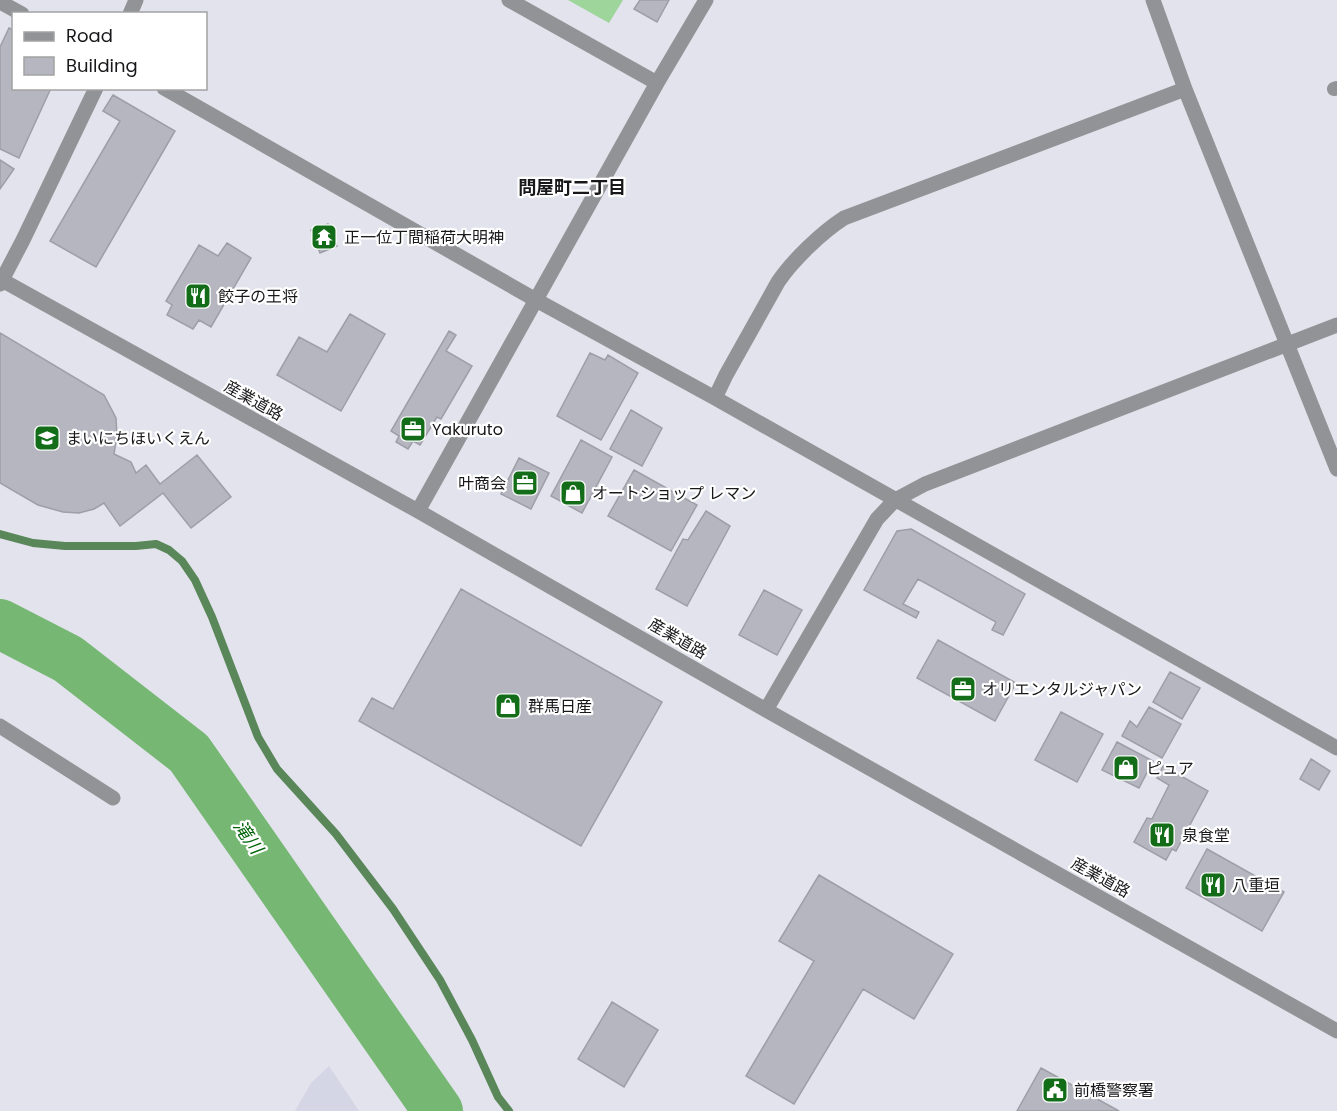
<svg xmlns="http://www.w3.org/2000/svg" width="1337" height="1111" viewBox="0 0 1337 1111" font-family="Poppins,'Noto Sans JP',sans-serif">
  <rect width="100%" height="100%" fill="#e2e3ec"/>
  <!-- built -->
  <path fill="#d4d6e6" d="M329,1066L359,1111H295L311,1083Z"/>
  <!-- green -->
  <path fill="#9dd59a" d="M568,0H623L609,23Z"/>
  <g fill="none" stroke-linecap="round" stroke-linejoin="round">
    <!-- stream -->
    <path stroke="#5a8759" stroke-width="8" d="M0,534L33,543L65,546H136L156,544L169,550L182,561L195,580L212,617L258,737L277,769L336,834L393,909L440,980L472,1040L498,1097L509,1111"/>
    <!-- river -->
    <path stroke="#77b774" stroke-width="50" d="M0,624L68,659L189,753L438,1111"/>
  </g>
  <!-- building -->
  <path fill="#b5b6bf" stroke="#9e9ea7" stroke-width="1.5" d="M640,0H669L657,22L634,9Z
    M9,28L14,30V88H51L19,158L0,149V47Z
    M113,95L175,131L96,267L50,241L120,121L103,111Z
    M0,160L14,169L0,189Z
    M328,224L337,246L320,253L311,230Z
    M227,243L251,258L211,327L199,320L193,329L167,315L172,305L166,301L199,245L218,256Z
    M350,314L385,334L341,411L277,375L299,337L327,352Z
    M449,331L456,335L446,351L472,366L441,419L437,417L420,445L413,441L408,449L396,442L399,436L391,431Z
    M0,333L104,395L116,418L117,436L114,454L131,462L136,473L146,465L160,484L197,455L231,497L191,528L163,493L120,526L104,503L94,509L79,513L63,512L38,505L0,483Z
    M590,353L605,360L608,355L638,373L601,440L557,416Z
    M631,410L662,428L642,466L610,449Z
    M581,440L612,457L582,513L551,496Z
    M519,458L549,473L531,509L501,494Z
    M634,470L697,505L671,551L608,516Z
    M706,511L730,526L687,606L656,589L683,539L688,540Z
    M911,529L1025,594L1003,635L992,630L996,622L918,579L903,604L919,612L916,618L864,590L897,531Z
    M461,589L662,702L581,846L359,721L372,698L393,709Z
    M764,590L802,610L777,655L739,635Z
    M938,640L1016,683L995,721L917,678Z
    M1170,672L1200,688L1182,719L1153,702Z
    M1149,707L1181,724L1162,758L1122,736L1130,721L1137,727Z
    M1061,712L1103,734L1077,782L1035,760Z
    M1117,742L1153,761L1139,788L1102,770Z
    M1311,759L1330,771L1319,790L1300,779Z
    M1163,766L1208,791L1176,851L1172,849L1166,860L1134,842L1147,818L1152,819L1169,785L1157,778Z
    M1207,849L1284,892L1262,931L1186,888Z
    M819,875L953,954L914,1019L863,989L794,1104L746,1076L814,961L779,941Z
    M612,1002L658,1030L624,1087L578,1059Z
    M1041,1068L1119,1111H1017Z"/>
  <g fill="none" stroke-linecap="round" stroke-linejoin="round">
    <!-- service -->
    <path stroke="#929396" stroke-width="14" d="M1334,89L1337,88"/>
    <!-- minor -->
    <path stroke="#929396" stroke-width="15" d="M1153,0L1185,89L1337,469
      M0,2L22,14
      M164,88L536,300L715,398L1337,748
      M715,398L726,375L778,282C793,260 821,233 844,218L1185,89
      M0,726L113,798"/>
    <!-- tertiary -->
    <path stroke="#929396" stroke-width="15" d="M509,0L657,83
      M130,14L136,0
      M0,279L418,511L766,710L1337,1031
      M0,284L23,240L96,88
      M418,511L657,83L706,0
      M766,710L877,519L895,500L925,484L1337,325"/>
  </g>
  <!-- icons -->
  <defs>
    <g id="temple-square" transform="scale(1.35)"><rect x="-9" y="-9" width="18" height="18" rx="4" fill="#136d18" stroke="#fff"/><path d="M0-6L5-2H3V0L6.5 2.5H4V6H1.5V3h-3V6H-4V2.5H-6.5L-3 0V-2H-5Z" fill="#fff"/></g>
    <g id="restaurant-square" transform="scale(1.35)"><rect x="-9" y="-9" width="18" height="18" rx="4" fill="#136d18" stroke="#fff"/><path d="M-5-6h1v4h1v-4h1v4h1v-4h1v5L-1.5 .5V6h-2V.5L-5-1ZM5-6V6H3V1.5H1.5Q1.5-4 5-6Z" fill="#fff"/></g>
    <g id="office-square" transform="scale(1.35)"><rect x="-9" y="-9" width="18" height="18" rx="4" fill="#136d18" stroke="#fff"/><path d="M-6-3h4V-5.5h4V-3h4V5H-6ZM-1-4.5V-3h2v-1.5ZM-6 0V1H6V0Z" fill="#fff"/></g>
    <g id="school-square" transform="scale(1.35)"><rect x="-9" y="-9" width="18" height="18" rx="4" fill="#136d18" stroke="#fff"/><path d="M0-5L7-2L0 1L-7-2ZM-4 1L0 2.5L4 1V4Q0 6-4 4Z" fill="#fff"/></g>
    <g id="shop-square" transform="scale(1.35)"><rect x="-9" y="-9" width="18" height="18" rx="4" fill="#136d18" stroke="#fff"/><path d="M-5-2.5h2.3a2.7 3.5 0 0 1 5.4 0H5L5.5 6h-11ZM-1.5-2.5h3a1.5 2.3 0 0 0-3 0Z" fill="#fff"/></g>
    <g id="civic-square" transform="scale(1.35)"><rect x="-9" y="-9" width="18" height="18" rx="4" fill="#136d18" stroke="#fff"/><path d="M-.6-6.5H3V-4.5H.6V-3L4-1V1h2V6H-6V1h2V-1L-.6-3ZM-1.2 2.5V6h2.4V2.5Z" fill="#fff"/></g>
  </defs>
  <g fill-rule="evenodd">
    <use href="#temple-square" x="324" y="237"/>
    <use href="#restaurant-square" x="198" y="296"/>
    <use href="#office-square" x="413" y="429"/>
    <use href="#school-square" x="47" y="438"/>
    <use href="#office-square" x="525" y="483"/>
    <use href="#shop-square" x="573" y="493"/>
    <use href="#office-square" x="963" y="689"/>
    <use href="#shop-square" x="508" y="706"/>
    <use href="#shop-square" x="1126" y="768"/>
    <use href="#restaurant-square" x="1162" y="835"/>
    <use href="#restaurant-square" x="1213" y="885"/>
    <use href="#civic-square" x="1055" y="1090"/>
  </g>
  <g text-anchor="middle" stroke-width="4.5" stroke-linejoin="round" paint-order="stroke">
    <!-- poi labels -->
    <g font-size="16" fill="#18181b" stroke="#fff" text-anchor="start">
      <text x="344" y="243">正一位丁間稲荷大明神</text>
      <text x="218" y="302">餃子の王将</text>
      <text x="432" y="435">Yakuruto</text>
      <text x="66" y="444">まいにちほいくえん</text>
      <text x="506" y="489" text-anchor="end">叶商会</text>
      <text x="592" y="499">オートショップ レマン</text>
      <text x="982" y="695">オリエンタルジャパン</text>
      <text x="528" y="712">群馬日産</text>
      <text x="1146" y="774">ピュア</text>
      <text x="1182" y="841">泉食堂</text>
      <text x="1232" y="891">八重垣</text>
      <text x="1074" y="1096">前橋警察署</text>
    </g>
    <!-- street labels -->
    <g font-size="16" fill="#18181b" stroke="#fff">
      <text transform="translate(254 400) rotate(29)" y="6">産業道路</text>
      <text transform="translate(678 638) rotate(30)" y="6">産業道路</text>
      <text transform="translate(1101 877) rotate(29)" y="6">産業道路</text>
    </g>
    <!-- neighbourhood labels -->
    <g font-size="18" font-weight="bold" fill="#18181b" stroke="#fff">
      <text x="572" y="194">問屋町二丁目</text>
    </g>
    <!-- water labels -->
    <g font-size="18" font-style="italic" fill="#00640a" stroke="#fff">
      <text transform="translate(248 837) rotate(55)" y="6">滝川</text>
    </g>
  </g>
  <!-- legend -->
  <rect x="12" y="12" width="195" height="78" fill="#ffffff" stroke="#a3a3a4" stroke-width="1.5"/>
  <rect x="24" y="32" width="30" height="9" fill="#929396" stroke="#a3a3a4" stroke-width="1.5"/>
  <text x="66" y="42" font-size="18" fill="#18181b">Road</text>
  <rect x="24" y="57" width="30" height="18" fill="#b5b6bf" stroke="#a3a3a4" stroke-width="1.5"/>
  <text x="66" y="72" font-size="18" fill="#18181b">Building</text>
</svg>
